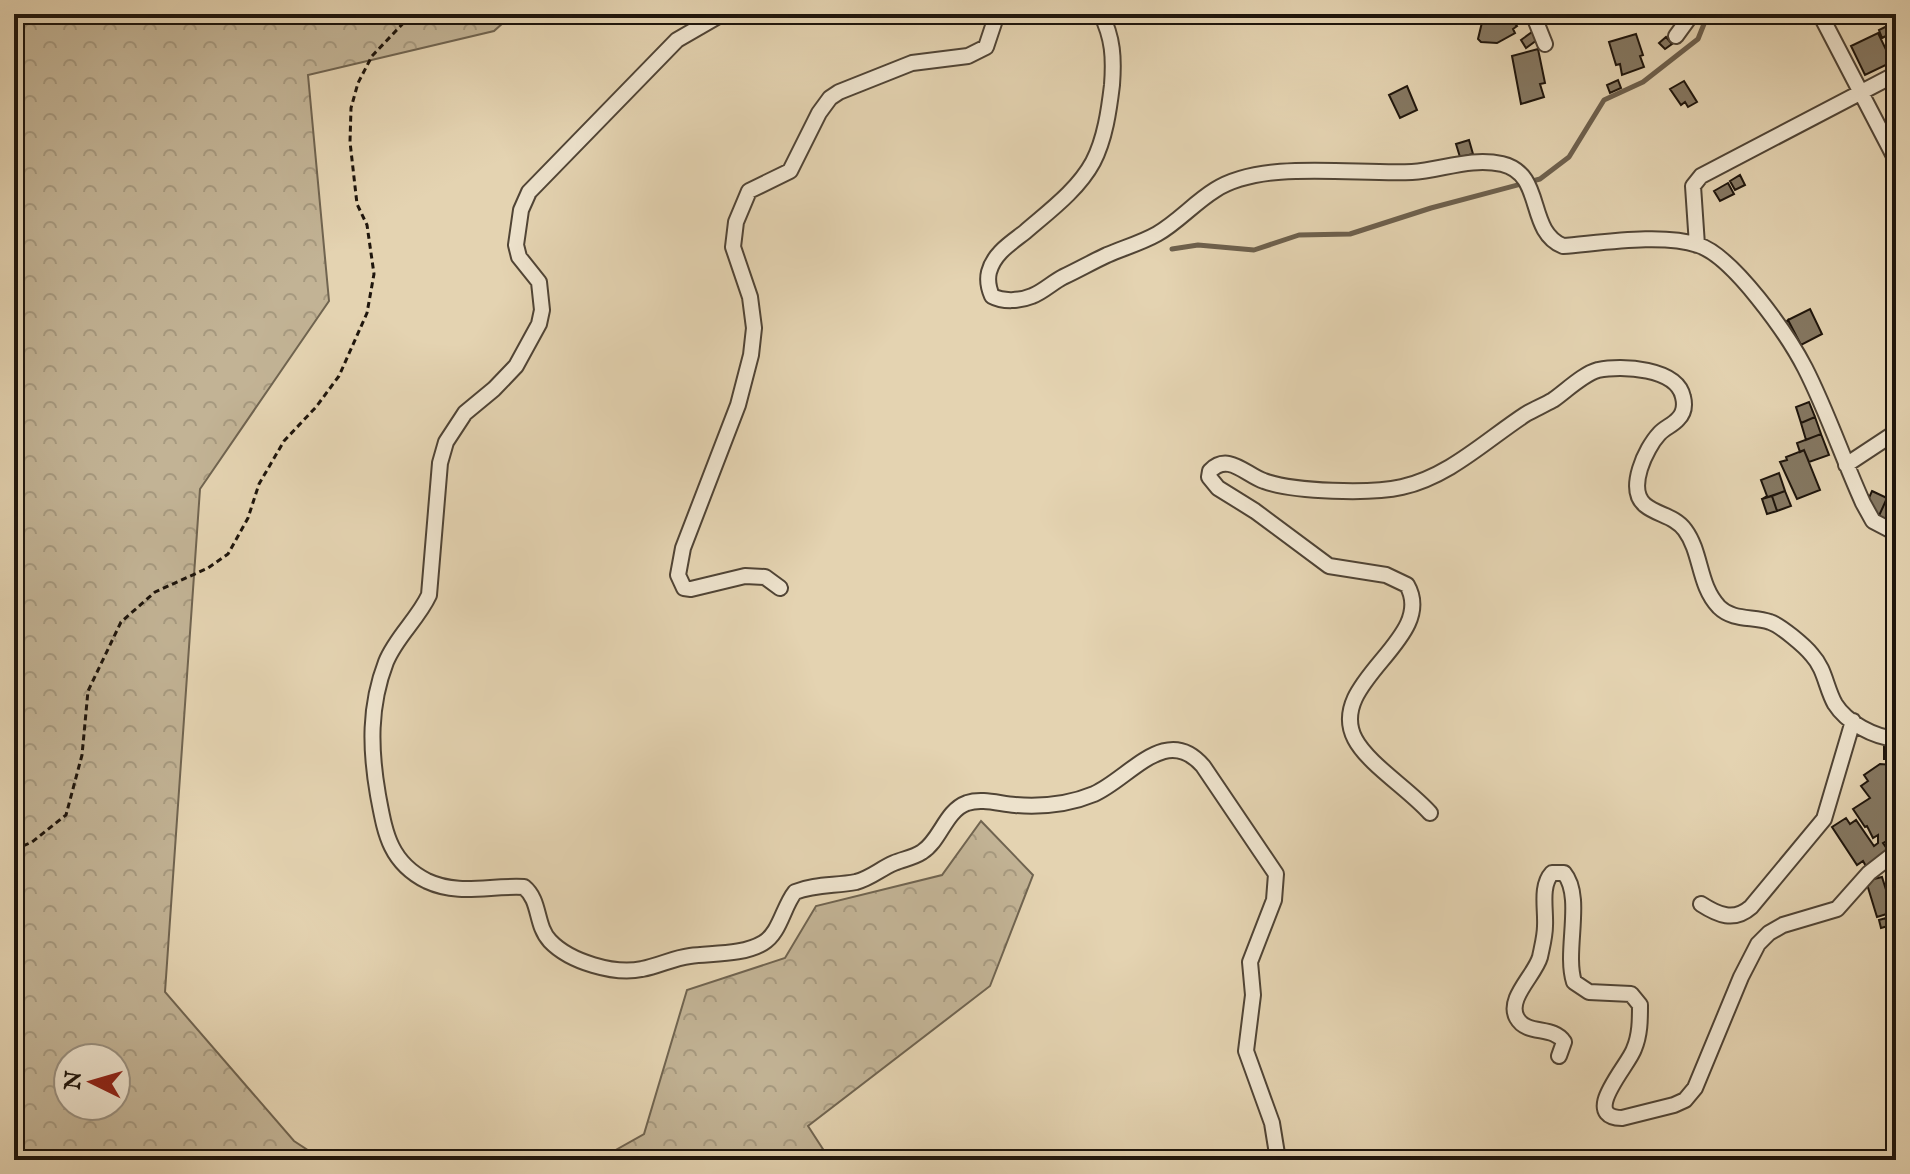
<svg xmlns="http://www.w3.org/2000/svg" width="1910" height="1174" viewBox="0 0 1910 1174" font-family="'IM FELL English',serif">
  <defs>
    <pattern id="forest-crowns" width="20" height="18" patternUnits="userSpaceOnUse" patternTransform="scale(2)"><rect width="20" height="18" fill="#c2b395"/><path d="M2 6a3 3 0 1 1 6 0M12 15a3 3 0 1 1 6 0" fill="none" stroke="#a6997f"/></pattern>
  </defs>
  <rect width="100%" height="100%" fill="#e4d3b1"/>
  <filter id="stains"><feTurbulence type="fractalNoise" baseFrequency=".0025" numOctaves="4"/><feColorMatrix values="0 0 0 0 .2 0 0 0 0 .09 0 0 0 0 .02 0 0 0 .5 -.17"/></filter>
  <radialGradient id="worn" r=".72"><stop offset=".6" stop-color="#630" stop-opacity="0"/><stop offset="1" stop-color="#630" stop-opacity=".3"/></radialGradient>
  <!-- forest -->
  <path fill="url(#forest-crowns)" stroke="#706450" stroke-width="2" fill-rule="evenodd" d="M14,14H513L494,31L308,75L329,301L200,489L165,992L294,1141L323,1160H14ZM68,1058H116V1106H68Z
    M981,821L1033,875L990,986L808,1126L830,1160H598L644,1134L687,990L785,958L816,906L942,875Z"/>
  <g fill="none" stroke-linecap="round" stroke-linejoin="round">
    <!-- stream -->
    <path stroke="#6d604d" stroke-width="5" d="M1172,249L1198,245L1254,250L1299,235L1350,234L1431,208L1540,179L1569,157L1604,100L1643,82L1698,39L1708,14"/>
  </g>
  <!-- building -->
  <path fill="#857862" stroke="#1e150c" stroke-width="2" d="M1484,14H1503L1506,20L1511,19L1517,26L1513,29L1515,33L1497,43L1481,42L1478,39Z
    M1888,14H1896V28H1895Z
    M1889,25L1895,38L1888,41L1886,36L1882,38L1879,30Z
    M1532,32L1537,40L1526,48L1521,40Z
    M1878,33L1892,62L1865,75L1851,46Z
    M1636,34L1643,55L1640,56L1644,67L1622,75L1620,64L1616,65L1609,42Z
    M1666,37L1672,44L1665,49L1659,43Z
    M1538,49L1545,83L1540,84L1544,97L1521,104L1512,56Z
    M1618,80L1621,88L1610,93L1607,85Z
    M1684,81L1697,102L1688,107L1685,102L1681,105L1670,89Z
    M1407,86L1417,110L1400,118L1389,95Z
    M1896,114V136L1887,119Z
    M1469,140L1473,154L1460,157L1456,144Z
    M1740,175L1745,185L1735,190L1730,181Z
    M1728,183L1734,194L1720,201L1714,191Z
    M1810,309L1822,334L1801,345L1788,320Z
    M1788,320L1801,345L1797,347L1782,326Z
    M1809,402L1815,417L1801,423L1796,407Z
    M1815,417L1821,434L1806,440L1801,423Z
    M1821,434L1829,455L1809,462L1804,450L1800,452L1797,443Z
    M1804,450L1820,490L1797,499L1780,462L1787,460L1786,457Z
    M1779,473L1785,491L1762,499L1767,496L1761,480Z
    M1785,491L1791,506L1777,511L1772,496Z
    M1872,491L1887,498L1878,518L1868,500Z
    M1772,496L1777,511L1767,514L1762,499Z
    M1887,498L1896,502V526L1878,518Z
    M1884,747H1896V759H1884Z
    M1896,763V796L1893,798L1896,803V830L1892,833L1894,837L1883,843L1890,853L1867,868L1863,861L1857,865L1832,827L1846,818L1850,824L1856,820L1874,846L1878,843V835L1873,838L1867,826L1865,827L1853,809L1870,798L1861,786L1868,781L1864,775L1880,764L1893,765Z
    M1894,873H1896L1895,895L1890,878Z
    M1882,877L1893,912L1877,917L1866,881Z
    M1886,918L1888,926L1881,928L1879,920Z"/>
  <g fill="none" stroke-linecap="round" stroke-linejoin="round">
    <!-- minor casing -->
    <g stroke="#504435" stroke-width="18">
      <path id="minor" d="M722,14L677,40L529,192L521,210L516,245L519,257L539,282L542,310L539,324L516,366L494,389L465,413L446,442L440,463L429,595C418,619 396,637 386,662C369,706 370,749 378,795C385,832 389,862 427,881C459,896 490,885 524,887C541,901 535,925 550,941C570,962 615,975 642,969C659,966 673,958 690,956C712,953 743,955 763,943C780,933 783,907 795,892C815,884 835,886 856,882C871,878 880,869 894,863C903,859 913,858 922,852C941,840 945,811 967,803C982,798 1000,804 1015,805C1041,807 1070,804 1094,794C1130,778 1166,723 1203,766L1276,874L1274,900L1250,962L1253,995L1246,1051L1272,1123L1278,1160
        M1101,14C1113,38 1114,58 1112,85C1109,110 1105,139 1093,162C1078,190 1048,212 1025,232C1011,243 994,253 989,272C987,280 989,289 992,296C1003,302 1020,301 1032,296C1043,292 1053,282 1063,277C1078,270 1092,262 1107,255C1123,248 1141,243 1157,234C1178,222 1194,203 1215,190C1263,159 1356,175 1412,172C1442,170 1471,157 1502,164C1545,174 1526,231 1563,246C1601,243 1662,233 1698,245C1733,256 1788,335 1805,368C1827,411 1843,459 1863,503L1873,521L1896,533
        M1533,14L1545,44
        M1820,14L1896,160
        M1676,36L1692,14
        M1697,245L1693,186L1701,176L1896,74
        M1846,465L1896,432
        M780,588L765,577L745,576L691,589L684,588L678,575L683,548L738,405L751,355L754,328L750,297L733,247L736,222L749,191L790,171L819,113L830,98L839,92L912,63L968,56L986,47L997,14
        M1430,813C1410,790 1368,764 1355,739C1325,682 1438,639 1407,585L1386,575L1329,566L1255,511L1218,488L1209,477L1210,471C1228,452 1246,475 1264,481C1294,492 1371,494 1402,487C1450,476 1486,440 1526,414C1535,409 1544,405 1553,400C1566,391 1583,374 1598,370C1622,365 1677,368 1683,397C1685,405 1684,413 1678,419C1673,425 1664,428 1659,434C1646,448 1626,489 1645,505C1657,515 1675,516 1685,530C1702,553 1698,585 1719,607C1733,621 1753,616 1770,622C1780,625 1805,646 1812,655C1825,669 1826,688 1835,704C1847,723 1874,737 1896,739
        M1701,904C1718,915 1734,922 1751,907L1824,819L1853,721
        M1559,1056L1564,1042C1553,1025 1527,1036 1517,1018C1506,999 1535,975 1540,957C1542,947 1545,936 1545,926C1546,909 1540,886 1552,873H1564C1584,897 1564,951 1574,982L1589,992L1631,994L1640,1005C1640,1020 1640,1035 1634,1049C1629,1065 1579,1117 1622,1118L1674,1105L1685,1100L1695,1088L1741,977L1758,944L1769,933L1783,925L1837,909L1869,873L1896,852"/>
    </g>
    <!-- path -->
    <path stroke="#1e150c" stroke-width="3" stroke-dasharray="6 4" stroke-linecap="butt" d="M14,850L32,842L66,815L82,755L88,691L121,622L155,592L208,568L228,554L248,518L259,484L284,441L316,407L339,376L367,313L374,274L367,225L357,204L350,142L351,108L358,83L372,56L412,14"/>
    <!-- minor -->
    <use href="#minor" stroke="#ede2cc" stroke-width="14"/>
  </g>
  <!-- margin -->
  <rect width="1910" height="1174" fill="none" stroke="#e4d3b1" stroke-width="48"/>
  <rect x="16" y="16" width="1878" height="1142" fill="none" stroke="#1e150c" stroke-width="4"/>
  <rect x="24" y="24" width="1862" height="1126" fill="none" stroke="#1e150c" stroke-width="2"/>
  <!-- north arrow -->
  <g transform="translate(92 1082) rotate(275)"><circle r="38" fill="#ede2cc" stroke="#9a907f" stroke-width="2"/>
  <path d="M0-6L14 30L0 20L-14 30Z" fill="#8f2418"/>
  <text y="-12" font-size="22" font-weight="bold" text-anchor="middle" fill="#1e150c">N</text>
  </g>
  <rect width="100%" height="100%" filter="url(#stains)"/>
  <rect width="100%" height="100%" fill="url(#worn)"/>
</svg>
